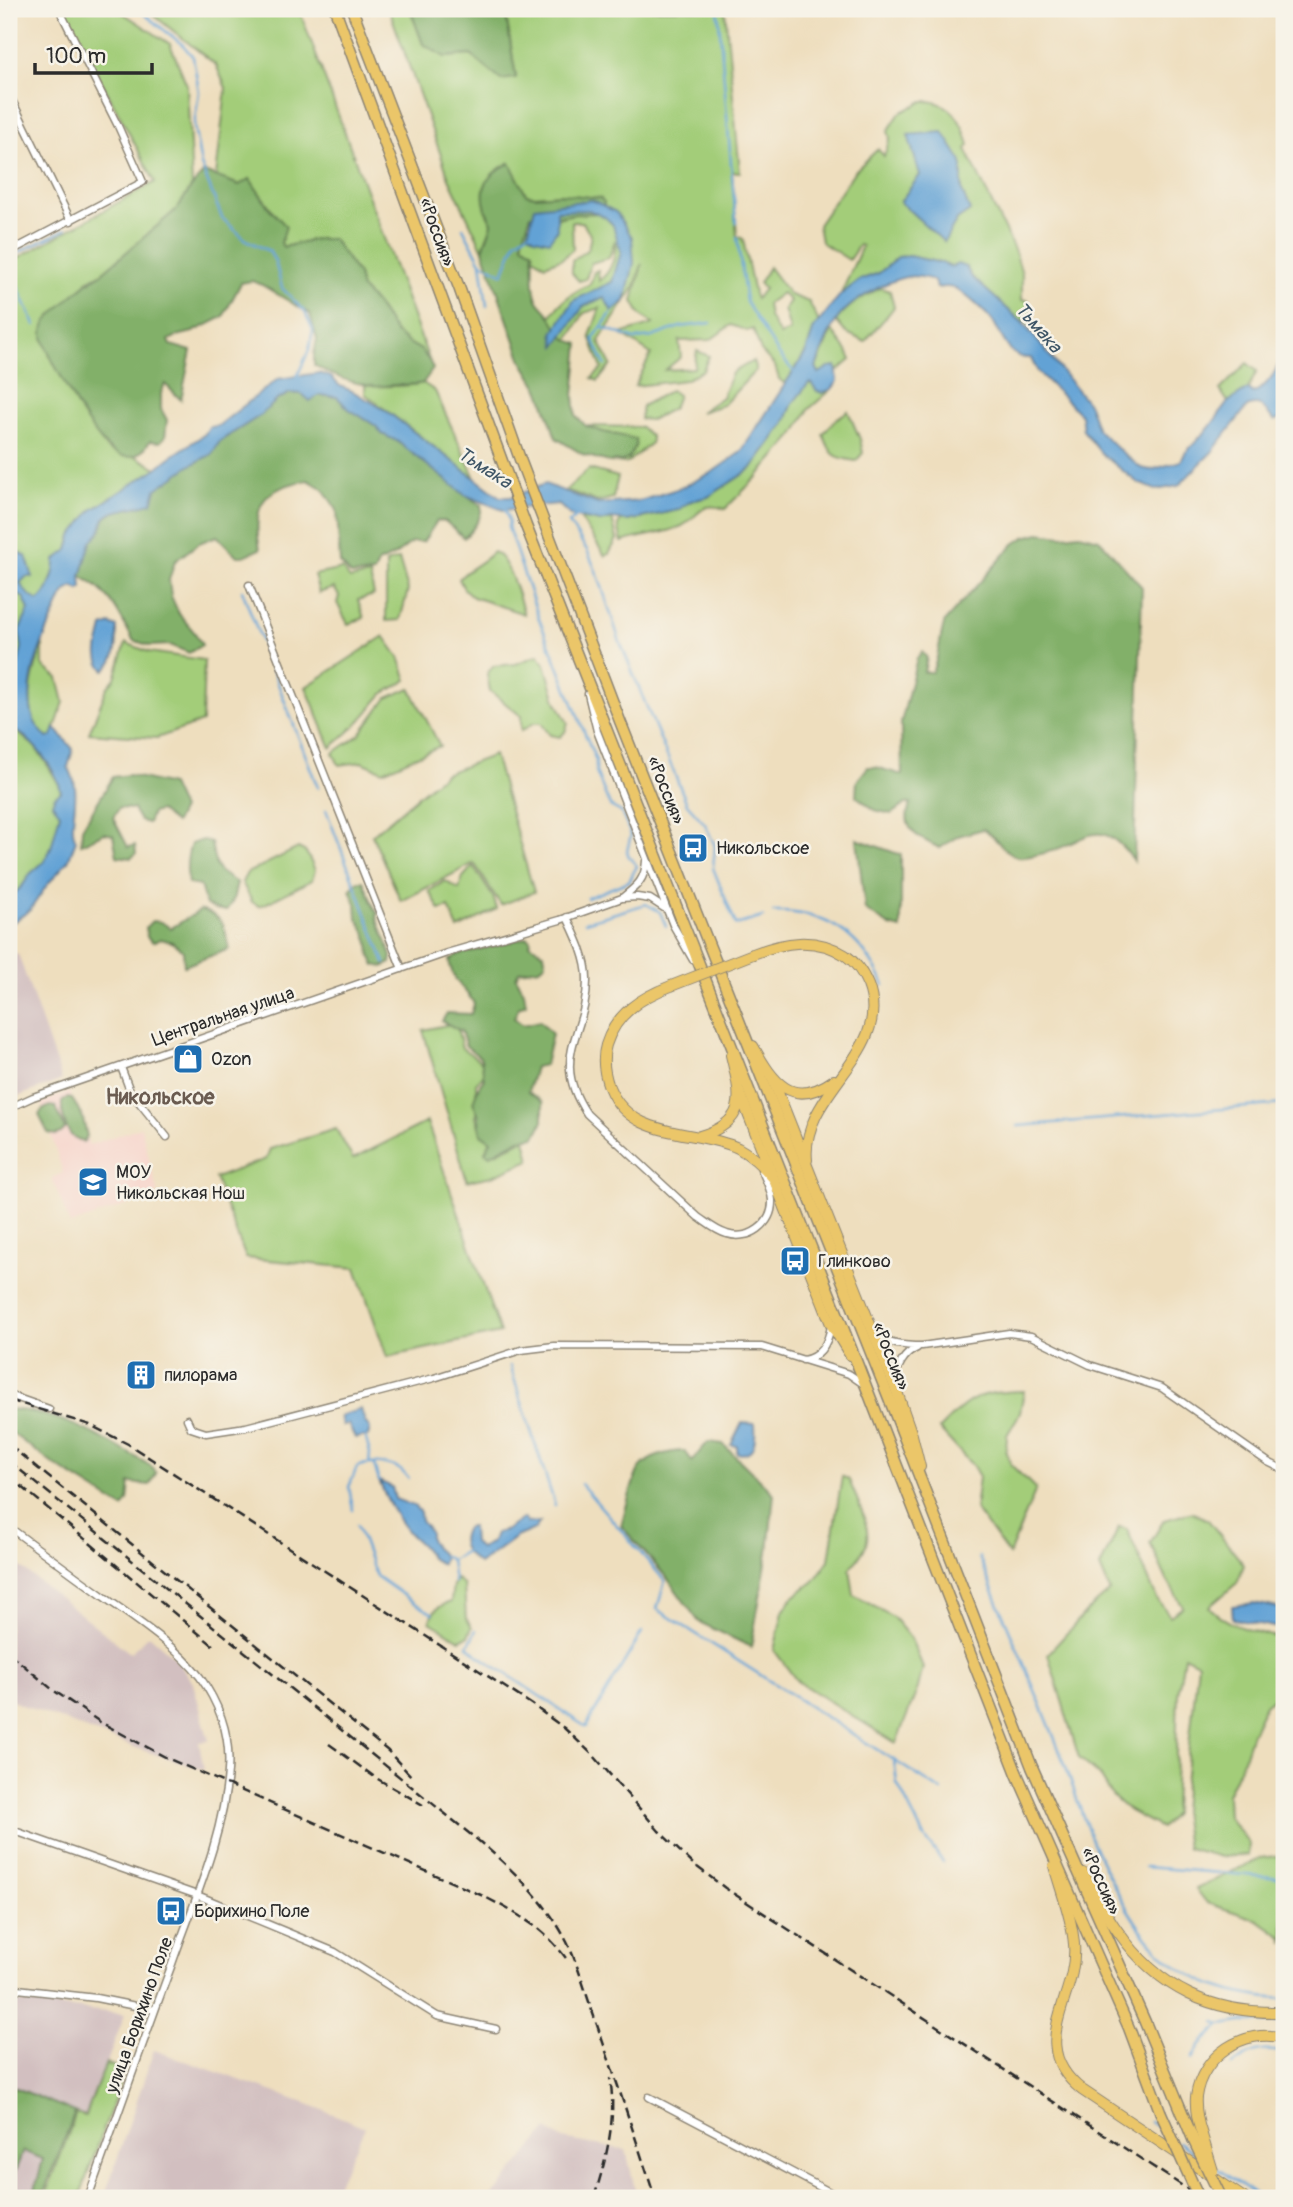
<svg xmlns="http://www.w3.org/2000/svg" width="1293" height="2207" viewBox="0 0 1293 2207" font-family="Pangolin,sans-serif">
  <rect width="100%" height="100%" fill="#f7f3e8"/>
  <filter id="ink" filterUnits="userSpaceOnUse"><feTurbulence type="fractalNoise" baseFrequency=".0143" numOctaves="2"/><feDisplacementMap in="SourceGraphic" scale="14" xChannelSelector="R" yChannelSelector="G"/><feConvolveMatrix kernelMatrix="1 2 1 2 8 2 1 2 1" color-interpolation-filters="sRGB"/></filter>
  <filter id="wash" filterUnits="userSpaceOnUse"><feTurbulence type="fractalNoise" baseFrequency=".00686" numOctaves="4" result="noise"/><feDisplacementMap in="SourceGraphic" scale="28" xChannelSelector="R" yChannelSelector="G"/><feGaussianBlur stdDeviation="1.57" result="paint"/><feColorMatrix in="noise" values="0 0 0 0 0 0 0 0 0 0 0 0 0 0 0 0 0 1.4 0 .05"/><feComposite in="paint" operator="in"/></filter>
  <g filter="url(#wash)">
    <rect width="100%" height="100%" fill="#eedebe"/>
    <!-- built -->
    <path fill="#f7d1c8" d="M69,1092L89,1145L141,1127L158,1194L70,1225L52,1178L63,1173L41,1103Z"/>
    <!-- industrial -->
    <path fill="#d2bfc0" d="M9,952L18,954L62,1080L9,1100Z
      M9,1558L130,1653L149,1635L174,1657L193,1683L209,1741L199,1742L204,1770L139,1749L9,1700Z
      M9,2001L125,2014L87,2116L74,2113L42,2198H9Z
      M154,2050L313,2106L365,2127L331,2198H104Z
      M547,2129L562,2139L626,2150L637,2198H491Z"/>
    <!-- green -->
    <path fill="#a3cd79" stroke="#677c52" stroke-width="2" fill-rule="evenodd" d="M63,9H117L170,44L187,85L192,186L177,209L101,274L87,281L54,362L82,415L108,450L121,455L135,456L157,468L92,510L72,536L68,550L55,569L11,693L13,706L11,727L34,746L45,761L60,786L61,793L59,822L51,848L45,861L30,874L23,885L9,899V263L155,182Z
      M146,9H299L430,362L421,350L407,342L396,333L376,304L361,288L358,274L333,240L316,239L283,247L281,243C289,221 261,200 250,179L240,185L216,177L226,88L216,65Z
      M389,9H410L423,44L445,57L471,55L501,80L516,77L505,9H725L740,172H732L737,236L743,239L754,294L756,299L764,289L759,283L769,267L790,295L809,302L819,322L814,328L806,352L785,384L779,379L775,366L761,351L753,329L747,331L731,325L710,340L679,341L681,357L665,370L694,368L697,351L709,356L703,370L685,380L635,386L651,354L621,334L653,324L640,314L633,301L642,264L635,286L599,341L611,365L598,381L592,378L602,369L590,336L600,308L584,313L568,340L557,332L550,317C561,300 572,293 590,284L594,272L598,270L599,281C612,271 616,257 615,240L609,258L591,263L586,279L579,281L572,273V261L588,249L591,236L582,222H572L573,249L563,258L545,265L534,257L533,251L523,244V238L527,224L535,231C561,214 568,214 599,213L563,194L535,196L526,194L509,163L485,210L492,223C490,232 485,240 483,250L449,178ZM782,293L790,301L784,309L790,331L780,335L769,317L767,304Z
      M923,101C951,100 962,120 969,145L966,149L1016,254L1022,274V300H1028L1039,337L1024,318L1023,323L971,276L966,267H951L942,263L909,256L898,257L879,273L860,280L841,294L862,246L859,245L849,260L821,242L818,225L854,172L878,149L884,156L890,138L888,131L900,113ZM962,162V191L970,211L957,220L944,241L900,202L920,175Z
      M880,288L890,291L894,307C885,320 874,329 865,342L845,332L836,321C848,305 863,297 880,288Z
      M832,331L847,351L851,360L838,371L836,366C829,367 826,372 819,373L816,367Z
      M753,361L756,370L723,405L700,412L722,397L732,373Z
      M1247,363L1257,371L1248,389L1228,402L1220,390Z
      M423,383L435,391L475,478L365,394V384C376,388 411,386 423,383Z
      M809,383H813L822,393L832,389L809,409L794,435L758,476L725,509C700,500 699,517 682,526C663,535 641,535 622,542L618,525L622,520L629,521L678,510L691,501L708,497L751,469L784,424L793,403Z
      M671,390L678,395L673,408L651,420L640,419L642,406Z
      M848,411L860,439L863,453L856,461C833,458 831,455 823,434L836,419Z
      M586,426L641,427L651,437V443L627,463L609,462L623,461L618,435L603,432Z
      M589,469L618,477L613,498L598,502L566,490Z
      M580,518L600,522L612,519L617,539L609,554L605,556Z
      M493,552C508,556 519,598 524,614L473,597L464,589L459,579C469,567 483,563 493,552Z
      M399,559L408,590L400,620L386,621V563Z
      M342,569L350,579L370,575L374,595L358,600L364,618L348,624L337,603L339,596L334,588L319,593L314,575Z
      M384,636L399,657L407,680L383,694L356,725L331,748L306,687Z
      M126,643L149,652L204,660L202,722L157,738L89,733L107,688L115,678Z
      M43,644V666L58,678L64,702L52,737L46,738C42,733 36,726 34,720C25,694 35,668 43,644Z
      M538,655L545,664L556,701L568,723L565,732L560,737L550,735L541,723H534L521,731V716L490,691L487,674L493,666L516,664Z
      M410,688L440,746L383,771L362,762L339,765L333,753L359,735L387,698Z
      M494,755L534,892L501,905L474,863L401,901L372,835L444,774Z
      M298,848L306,852L315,870L312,880L265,904L259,906L252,902L242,882L247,873Z
      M473,866L493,897L497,909L458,929L449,907L440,910L429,891L445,881L459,889L463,877Z
      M456,1023L462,1048L490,1068L476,1083V1116L481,1134L491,1141L485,1152L491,1155L525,1139L530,1160L492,1176L467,1181L423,1030Z
      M427,1122L500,1333L387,1357L356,1268L246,1258L215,1178L266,1159L270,1149L336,1129L353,1159Z
      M1024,1391L1020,1413L1007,1435L1006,1452L1011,1465L1036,1489L1009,1555L975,1509L979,1477L973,1466L939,1429C970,1397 978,1392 1024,1391Z
      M842,1476L849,1480C855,1495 870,1525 867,1540C866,1550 856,1561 850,1569L854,1595L893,1617L911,1639L923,1667L918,1688L896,1743L797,1681L774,1650L783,1612L791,1599L814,1581L829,1560Z
      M1193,1512L1208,1520L1244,1565L1237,1583L1209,1607C1230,1628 1256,1632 1284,1639V1689L1265,1705L1252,1733L1244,1758L1227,1795L1228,1817L1249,1843L1248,1855L1221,1857L1187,1848L1182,1810L1198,1663L1184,1656L1178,1694L1174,1814L1161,1828L1129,1811L1113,1797L1100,1776L1079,1758L1048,1654L1086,1612L1110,1591L1100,1567L1119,1527L1127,1529L1157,1599L1170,1616L1183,1607L1167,1580L1150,1543L1164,1520Z
      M457,1579L464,1586L466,1618L472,1627L468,1636L460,1640L430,1622C433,1609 439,1606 451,1602L453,1584Z
      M1276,1856L1284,1857V1943L1282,1937L1258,1920L1207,1903L1196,1889L1260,1858Z
      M106,2063L120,2069L124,2073L79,2198H45L76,2113L85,2116Z"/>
    <!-- forest -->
    <path fill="#82b069" stroke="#566e4a" stroke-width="2" d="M410,9H505L516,78L501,80L471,55L445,57L423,44Z
      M510,163L526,194L535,196L563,194L600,198L604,202V208L599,213L574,214L547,219L531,215L523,238V244L533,251C535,266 531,287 538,301C541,306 546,310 549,314C562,334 554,335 579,344L574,396L576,416L586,426L603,432L636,439V445L629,458L623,461L609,462L584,455L556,438L540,391L522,361L483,250C485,240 490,233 492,223C477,195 481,176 510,163Z
      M204,172L239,185L250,179L269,208L286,226L281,243L283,247L316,239H333L358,275L361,288L376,304L396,333L407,342L421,350L430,362L433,369L423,383C413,386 405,384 395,385C388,385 379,388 372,386C351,383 333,377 314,365V354L317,339L310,314L262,285L252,281L241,283L223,317L193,332L177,336L169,340L171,345L191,351L181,400L165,384L161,393V409L167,420L165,437L160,442L150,441C119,491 79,409 65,384C59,372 43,347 43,335C43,331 43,327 45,324C51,313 89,280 101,274L177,209L192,186Z
      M290,393L337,397L349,409L376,426L382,434L397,441L465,495L481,505C483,517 473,530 464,538L445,521H437L423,542H412L395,555L378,563L374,573L351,575L340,563L337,510L323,489L308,480C264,488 251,503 260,549L244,556H237L217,536L199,543L175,561L169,580L171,596L179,614L195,633L202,645L189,653L170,645L150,646L133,640C118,612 110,592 81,576L91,542L101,530L104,519L114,512L152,502L156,489L191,465L212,454L219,442L261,415L277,400Z
      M1039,533L1062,536L1080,534L1099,539L1142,587L1134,861C1096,808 1085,847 1036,855C1030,856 1021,859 1015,856C1001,851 998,837 983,829L958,836L940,848C918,838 899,829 911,803L906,804L891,814L875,810L856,796L857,781L868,767H876L902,775L901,723L917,658L922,652L927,658L924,672H932C940,655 939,638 945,621L1014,544L1025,537Z
      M129,775L171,785L182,809L175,823L160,811L152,813L148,823L140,821L133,809L119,808L113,818L128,847L135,845L136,854L131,858L117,856L113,835L104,833L81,844L82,828L113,777Z
      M857,839L901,855V929L890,926L865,910Z
      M202,840L211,843C217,870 212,868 237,883L233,900L226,911L215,909L206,905L200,886L188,884C186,869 186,857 191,844Z
      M358,881H363C369,892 371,904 378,914L377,917L392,956L391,963L383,967L375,965L370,956L369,943L365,932L357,918L356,904L350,890Z
      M201,910C225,917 225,927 229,949L184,966L183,951L172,942L161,939L153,942L147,937L146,927L152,921L161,922L171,928Z
      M528,937L531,940L530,944L544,953L546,963L540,968L519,971L516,977L524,992L526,1004L519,1007L514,1018L523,1025L540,1021L552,1034L545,1065L535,1067L528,1092L543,1102V1121L535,1137L520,1139L490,1155L485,1152L491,1141L481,1134L478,1113L473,1102L479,1086L484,1079L481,1058L466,1046L461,1031L442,1021L447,1013L471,1014L474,1004C470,995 465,992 459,984C453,977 451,970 449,961L457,955Z
      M67,1098L72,1099L82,1115L87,1136L84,1142C83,1142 74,1137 73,1137C65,1130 61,1111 62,1102Z
      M50,1106L56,1107L65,1129L61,1133L55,1135L48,1133L39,1115L42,1110Z
      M9,1409C62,1412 106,1440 151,1466L156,1473L150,1485L130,1483L128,1501L123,1508L53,1464L9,1431Z
      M708,1442L723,1444L774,1494L768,1552L751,1647L699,1622L667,1578L621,1526C624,1515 634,1475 640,1468C649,1456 671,1451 685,1451L692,1461Z
      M9,2085L75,2112L42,2198H33L43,2159L23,2151L9,2187Z"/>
    <!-- water -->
    <path fill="#62a2d5" stroke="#466680" stroke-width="2" d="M943,132L962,162V191L970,211L957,220L944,242L900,202L920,175L908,135Z
      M592,200L616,212L632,237L634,263L625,301L612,312L604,297L583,307L556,346L553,333L574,300L612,282L621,252L613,225L605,217L589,210L557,211V230L549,241L535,238L528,233L535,207Z
      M909,256L942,263L951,267L958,264L966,267L971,276L1023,323L1038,341L1089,405L1098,430L1117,448L1141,468L1151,470L1181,461L1185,453L1209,428L1228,402L1248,389L1253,393C1270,385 1276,370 1284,354V388L1279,397L1284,416L1275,421C1265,412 1262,400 1247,407L1212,452L1178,486L1156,490L1138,483L1101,453L1083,430L1081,415L1038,372L1031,358C1009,360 1003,337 994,323C987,313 963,291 953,288C947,286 942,287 937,288L933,280C924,277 915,275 906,277C886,281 847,303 836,321C827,335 822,351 816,367L819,373L829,367L836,366L838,381L832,389L822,393L816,391L813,384L809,383L793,403L784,424L751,469L708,497L691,501L678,510L628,521L612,519L600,522L571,516L558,504L503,510L465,495L397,441L382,434L376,426L349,409L337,397L319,395L310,401L302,394L290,393L277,400L261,415L220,441L212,454L191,465L156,489L152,503L114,512L104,518L101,530L91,542L81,576L82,588L79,590L73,587L66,591L62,597C47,633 20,680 34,720C36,726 43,733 47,738L52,736L55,728L73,749L68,767C85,793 66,823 76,840L68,861L47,885L30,910L9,925V899L23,885L30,874L45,861L51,848L60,813L52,803L55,796L61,792C58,773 39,749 24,736C20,733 15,731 11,727L13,706L11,693L22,647L19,631L29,610L24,598L17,594L11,632H9V595L11,589L9,582V552L14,550L26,556L33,577H26L20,583L27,593L38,601C49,593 55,574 55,560L68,550L72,536L92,510L157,468L169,458L205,434L209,427L218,426L278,379L319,373L331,377L340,386L352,391L385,410L500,497H511L545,484L598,504L640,501L680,488L711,473L741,452L806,352L814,328L841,294L860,280L879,273L898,257Z
      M110,624L117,627C117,643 118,659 105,670C92,659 100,642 103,627Z
      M361,1409L365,1422L370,1428L368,1436L355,1438L348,1424L342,1425L340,1416Z
      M742,1423L755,1424C756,1437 756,1458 737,1453V1446L731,1445Z
      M379,1481L392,1487L395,1499L414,1506L420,1512L421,1521L430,1532V1539L435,1548L444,1556L442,1564L430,1558C424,1544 417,1543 408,1532C395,1517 387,1499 379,1481Z
      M523,1518L527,1523L540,1522L535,1529L516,1537L479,1564C465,1554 457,1543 466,1528L472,1527L473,1543L480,1548L492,1542L495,1533L506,1530Z
      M1254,1603L1284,1609V1629L1233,1619L1232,1606Z"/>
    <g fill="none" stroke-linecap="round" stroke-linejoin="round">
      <!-- stream -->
      <path stroke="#62a2d5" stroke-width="2.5" d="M138,9L183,45L193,57L199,92L194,126L201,165L222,218L246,240L269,251L275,261L282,288L305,312L313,330L309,350L296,379
        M718,9L736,223
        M463,228L481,262L487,306
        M737,237L746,302L778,353L794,372
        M9,257L66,229
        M481,262L503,274L516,241L528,233
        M9,268L35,325
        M601,327L635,339L652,337L680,327L711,323
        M605,365L593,339L612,312
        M505,509L509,521L508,527L539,619L596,761V772L610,806L621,812L631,835L627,851L629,857L637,866L629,881L587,898
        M577,516L569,523L587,550L599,578L620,642L687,804L705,824L715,846L713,868L736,925L763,917
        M242,590L318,788
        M326,810L385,963
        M773,912C827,910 863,938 884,985
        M585,922L646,904L660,912L666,926
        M1018,1126L1284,1104
        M510,1366L555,1505
        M365,1436L370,1453L369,1464
        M374,1465L379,1481
        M581,1484L665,1581L657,1609L942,1791
        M353,1510L349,1487L357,1467C367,1462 390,1463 399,1469C403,1471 405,1475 408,1478
        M357,1525L376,1576L413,1602L432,1613
        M444,1556L451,1560L454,1582
        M979,1557C1006,1624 1036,1690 1062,1757C1074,1787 1082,1818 1095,1847C1107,1876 1134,1924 1155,1947C1188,1983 1237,1997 1284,1999
        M451,1560L466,1551
        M476,1630L468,1646L478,1655L586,1727L642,1632
        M894,1760L897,1783L923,1835L943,1862
        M1145,1867L1284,1878
        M1215,2023L1222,2025L1240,2022H1284
        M1192,2059L1201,2044L1221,2025
        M1232,2066C1249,2052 1263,2047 1284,2053
        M1150,2122L1164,2132
        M1179,2142L1196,2154
        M1216,2168L1261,2198"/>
    </g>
  </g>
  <g filter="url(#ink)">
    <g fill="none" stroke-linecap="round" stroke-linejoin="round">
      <!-- minor casing -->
      <g stroke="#8c8474" stroke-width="9">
        <path id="minor" d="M9,94L71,221
          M9,252L143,182L118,126L59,9
          M249,585L402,969
          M588,694L597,731L673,925L693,960
          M623,897C637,886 645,880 646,861
          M567,917C576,936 587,958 587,979C588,1034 548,1056 587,1114L698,1217C707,1223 716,1231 727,1234C749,1241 773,1225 772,1200C771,1189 765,1178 761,1169
          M121,1067L130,1091L167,1137
          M9,1108L33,1097L447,953L560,920L622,898L637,897L650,899L667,910
          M874,1334C888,1345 905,1346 922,1346L1009,1333L1031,1336L1090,1365L1162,1388L1268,1462L1284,1470
          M803,1360C821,1357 828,1343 831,1326
          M894,1380C898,1367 903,1354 917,1348
          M9,1395L49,1409
          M187,1419L191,1428L206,1433L246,1427L434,1378L521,1350L554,1346L762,1347L849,1374L862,1383
          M9,1527C41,1551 74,1575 107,1599C138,1621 177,1647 200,1677C220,1705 231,1736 228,1771C223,1838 194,1901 172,1964C143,2042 116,2120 88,2198
          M9,1829L197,1895L335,1952L437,2016L496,2029
          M9,1988L96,1998L155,2010
          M649,2097L841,2198"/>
      </g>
      <!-- primary casing -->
      <g stroke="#8c8474" stroke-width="12">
        <path id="primary" d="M753,954C784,942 815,936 845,955C856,962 863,973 868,985C894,1053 800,1091 807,1160
          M671,986C642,997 616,1013 606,1045C602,1058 604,1073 609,1087C631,1141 694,1128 738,1148C753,1156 763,1166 774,1179
          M753,1046C773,1082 792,1110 834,1080
          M771,1075L897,1392L912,1435L920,1467
          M739,1091L831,1324L850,1355
          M700,1136C749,1121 741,1097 731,1055
          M1054,1866C1061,1891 1072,1918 1074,1944C1079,1998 1024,2044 1082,2090L1244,2198
          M1083,1873C1095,1892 1104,1912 1117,1930C1159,1990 1212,2014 1284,2012
          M1202,2135C1198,2123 1195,2110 1196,2097C1201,2056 1244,2027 1284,2038"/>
      </g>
      <!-- trunk casing -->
      <g stroke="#8c8474" stroke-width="13">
        <path id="trunk" d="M335,9L526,526L860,1371L1017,1774L1129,2028L1160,2111
          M352,9L460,290L521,462L620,721L889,1398L1032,1767L1145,2022L1193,2139"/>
      </g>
      <!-- minor -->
      <use href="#minor" stroke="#fff" stroke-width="6"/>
      <!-- primary -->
      <use href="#primary" stroke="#ebc669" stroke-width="10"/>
      <!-- trunk -->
      <use href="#trunk" stroke="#ebc669" stroke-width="10"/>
      <!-- rail -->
      <path stroke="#2b2b2b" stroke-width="2.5" stroke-dasharray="10 5" stroke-linecap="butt" d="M9,1400L90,1425L128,1444L531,1704L564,1728L594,1756L659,1831L692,1863L725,1888L1201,2198
        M9,1445L388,1751L412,1777
        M9,1461L480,1842C513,1870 547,1902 567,1942C579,1967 586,1995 596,2022C616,2080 636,2139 655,2198
        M9,1476L215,1647
        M9,1653L53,1690L100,1722L169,1759L481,1895C518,1914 544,1927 568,1961
        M329,1744L376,1778L423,1805
        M594,2198C606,2159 617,2120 610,2078"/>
      <!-- primary-bridge casing -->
      <g stroke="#8c8474" stroke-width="12" stroke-linecap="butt">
        <path id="primary-bridge" d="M671,986L753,954
          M1202,2135L1213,2171"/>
      </g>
      <!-- trunk-bridge casing -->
      <g stroke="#8c8474" stroke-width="13" stroke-linecap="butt">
        <path id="trunk-bridge" d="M1160,2111L1199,2198
          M1193,2139L1220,2195"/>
      </g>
      <!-- primary-bridge -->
      <use href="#primary-bridge" stroke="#ebc669" stroke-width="10"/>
      <!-- trunk-bridge -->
      <use href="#trunk-bridge" stroke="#ebc669" stroke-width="10"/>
    </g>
  </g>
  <!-- icons -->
  <defs>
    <g id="bus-square" transform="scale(1.575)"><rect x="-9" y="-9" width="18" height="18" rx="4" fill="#1f6fb2" stroke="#f7f3e8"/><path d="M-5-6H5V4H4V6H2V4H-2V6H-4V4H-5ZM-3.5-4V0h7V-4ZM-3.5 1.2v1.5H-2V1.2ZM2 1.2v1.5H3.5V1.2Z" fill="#fff"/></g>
    <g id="shop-square" transform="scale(1.575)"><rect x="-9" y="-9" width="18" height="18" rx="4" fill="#1f6fb2" stroke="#f7f3e8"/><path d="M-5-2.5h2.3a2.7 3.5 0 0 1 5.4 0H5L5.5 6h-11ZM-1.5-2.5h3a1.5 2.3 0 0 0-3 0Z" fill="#fff"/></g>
    <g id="school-square" transform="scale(1.575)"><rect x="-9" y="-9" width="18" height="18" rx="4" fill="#1f6fb2" stroke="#f7f3e8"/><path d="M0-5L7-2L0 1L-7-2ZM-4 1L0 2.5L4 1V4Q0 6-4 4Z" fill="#fff"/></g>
    <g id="building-square" transform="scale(1.575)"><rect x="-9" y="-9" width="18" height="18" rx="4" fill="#1f6fb2" stroke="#f7f3e8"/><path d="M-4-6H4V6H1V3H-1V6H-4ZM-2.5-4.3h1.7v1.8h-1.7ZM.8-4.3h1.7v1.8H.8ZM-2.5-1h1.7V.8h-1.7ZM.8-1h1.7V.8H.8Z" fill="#fff"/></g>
  </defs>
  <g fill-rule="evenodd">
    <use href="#bus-square" x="693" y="848"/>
    <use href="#shop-square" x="188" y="1059"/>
    <use href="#school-square" x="93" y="1182"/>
    <use href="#bus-square" x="795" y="1261"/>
    <use href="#building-square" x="141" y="1375"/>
    <use href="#bus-square" x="171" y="1911"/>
  </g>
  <g text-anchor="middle" stroke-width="5" stroke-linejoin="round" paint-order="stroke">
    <!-- street labels -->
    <g font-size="18" fill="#2b2b2b" stroke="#f7f3e8">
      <text transform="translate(437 232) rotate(70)" y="6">«Россия»</text>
      <text transform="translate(666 790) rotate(68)" y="6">«Россия»</text>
      <text transform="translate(223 1016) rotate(-19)" y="6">Центральная улица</text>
      <text transform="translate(891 1356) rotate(68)" y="6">«Россия»</text>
      <text transform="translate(1101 1881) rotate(66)" y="6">«Россия»</text>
      <text transform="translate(139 2015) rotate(-70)" y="6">улица Борихино Поле</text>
    </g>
    <!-- poi labels -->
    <g font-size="18" fill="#2b2b2b" stroke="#f7f3e8" text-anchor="start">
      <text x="716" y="854">Никольское</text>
      <text x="211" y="1065">Ozon</text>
      <text x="116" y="1178">МОУ<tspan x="116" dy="21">Никольская Нош</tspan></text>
      <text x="818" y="1267">Глинково</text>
      <text x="164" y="1381">пилорама</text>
      <text x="194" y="1917">Борихино Поле</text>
    </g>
    <!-- water labels -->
    <g font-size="19" font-style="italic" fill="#3e5566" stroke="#f7f3e8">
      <text transform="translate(1039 327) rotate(49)" y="7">Тьмака</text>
      <text transform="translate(485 467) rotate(33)" y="7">Тьмака</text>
    </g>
    <!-- quarter labels -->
    <g font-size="21" font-weight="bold" fill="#6a5b50" stroke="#f7f3e8">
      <text x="160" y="1104">Никольское</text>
    </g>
  </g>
  <!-- margin -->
  <rect width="1293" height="2207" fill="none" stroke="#f7f3e8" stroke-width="35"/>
  <!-- scale -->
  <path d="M35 63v10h117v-10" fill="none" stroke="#2b2b2b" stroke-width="3.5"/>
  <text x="46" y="63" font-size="21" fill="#2b2b2b" stroke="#f7f3e8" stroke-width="5" paint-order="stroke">100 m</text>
</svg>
